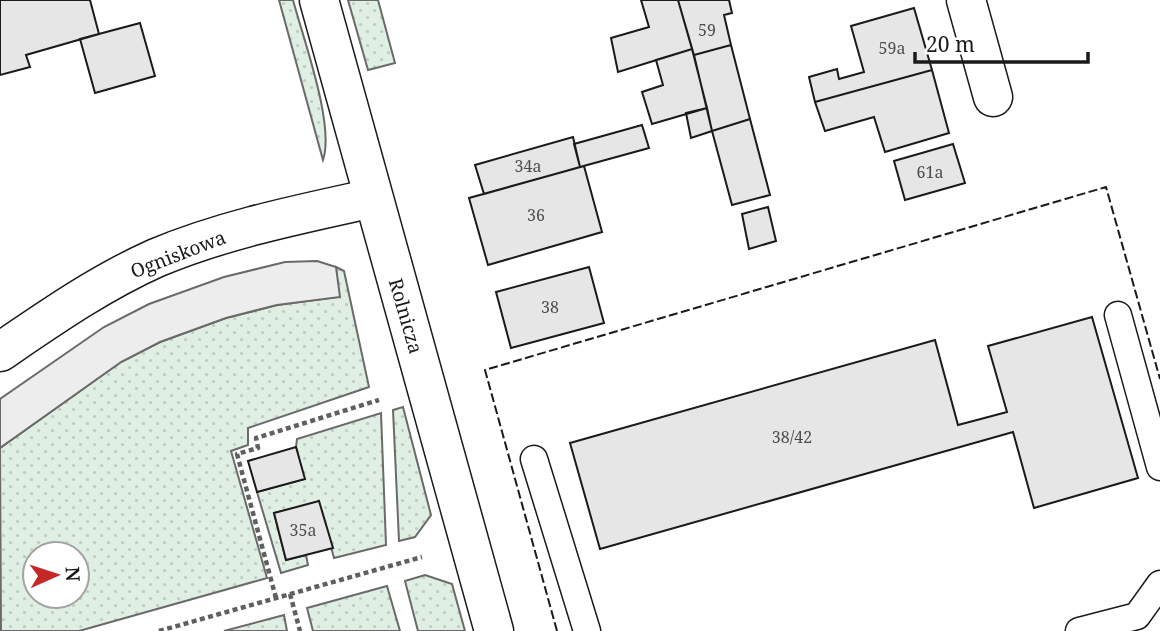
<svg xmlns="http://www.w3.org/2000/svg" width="1160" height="631" viewBox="0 0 1160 631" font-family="'Noto Serif',serif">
  <defs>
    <pattern id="grass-dots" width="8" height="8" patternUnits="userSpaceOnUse" patternTransform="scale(1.75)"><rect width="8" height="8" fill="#e0efe3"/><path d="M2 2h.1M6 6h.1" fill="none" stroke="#c0ccc2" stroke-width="1.8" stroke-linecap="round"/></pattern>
  </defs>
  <rect width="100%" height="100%" fill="#fff"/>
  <!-- grass -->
  <path fill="url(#grass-dots)" stroke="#6a6a6a" stroke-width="2" fill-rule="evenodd" d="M279,0H293C303,38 335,125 323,160Z
    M348,0H378L395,63L368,70Z
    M336,267L344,271L369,387L248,428V445L231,451L267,578L79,631H1L0,448L121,362L160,342L226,318L277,305L339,297ZM35,554H77V596H35Z
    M403,407L431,515L415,537L399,541L393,410Z
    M381,413L386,545L334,558L319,502L274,513L286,560L306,555L308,565L281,573L257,492L304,479L296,447L297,439Z
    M425,575L452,584L465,631H418L405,581Z
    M387,586L400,631H313L307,608Z
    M284,615L287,631H224Z"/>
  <!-- parking -->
  <path fill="#ededed" stroke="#6a6a6a" stroke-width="2" d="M317,261L336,267L340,297L277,305L226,318L160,342L121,362L0,448V399L104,327L149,304L224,277L285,262Z"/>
  <!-- building -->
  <path fill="#e6e6e6" stroke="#1a1a1a" stroke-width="2" d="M0,0H90L99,34L26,55L30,67L0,75Z
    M641,0H678L692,49L618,72L611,38L649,27Z
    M678,0H729L732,13L724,15L731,45L694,55Z
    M914,8L932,70L815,102L809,77L837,69L839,79L864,72L851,26Z
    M140,23L155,76L95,93L80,39Z
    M731,45L750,119L712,131L694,55Z
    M692,49L707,108L652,124L642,92L663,85L656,60Z
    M932,70L949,133L885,152L874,117L825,131L815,102Z
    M707,108L712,131L691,138L686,113Z
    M750,119L770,195L732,205L712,131Z
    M642,125L649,148L580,167L574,144Z
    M573,137L580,167L484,194L475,165Z
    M953,144L965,183L905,200L894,161Z
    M584,166L602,232L488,265L469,198Z
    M768,207L776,241L749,249L742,214Z
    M589,267L604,323L511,348L496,292Z
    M1092,317L1138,478L1034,508L1013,432L600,549L570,443L935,340L958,425L1007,412L988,346Z
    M296,447L305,479L257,492L248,461Z
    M319,501L333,548L286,560L274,513Z"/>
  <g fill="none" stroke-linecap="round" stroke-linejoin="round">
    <!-- service casing -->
    <g stroke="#1a1a1a" stroke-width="29">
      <path id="service" d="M1118,315L1160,467
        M534,459L587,631
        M1079,631L1137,616L1160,584"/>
    </g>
    <!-- minor casing -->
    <g stroke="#1a1a1a" stroke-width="41">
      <path id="minor" d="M319,0L494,631
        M966,0L993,97
        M0,352C50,318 100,283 156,258C225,229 301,214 373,198"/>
    </g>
    <!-- path -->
    <path stroke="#5f5f5f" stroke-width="4.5" stroke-dasharray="5 3.5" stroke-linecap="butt" d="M290,594L300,631
      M276,598L237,454L258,448L256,438L379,400
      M159,631L422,557"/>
    <!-- service -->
    <use href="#service" stroke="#fff" stroke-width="26"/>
    <!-- minor -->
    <use href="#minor" stroke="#fff" stroke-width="38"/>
    <!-- fence -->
    <path stroke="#1a1a1a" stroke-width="2" stroke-dasharray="9 3.5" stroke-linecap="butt" d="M557,631L485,370L1106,187L1160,379"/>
  </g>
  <g text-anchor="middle" stroke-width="5" stroke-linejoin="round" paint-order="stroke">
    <!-- number labels -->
    <g font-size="16" fill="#4d4d4d">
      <text x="707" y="36">59</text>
      <text x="892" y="54">59a</text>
      <text x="528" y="172">34a</text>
      <text x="930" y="178">61a</text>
      <text x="536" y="221">36</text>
      <text x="550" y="313">38</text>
      <text x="792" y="443">38/42</text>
      <text x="303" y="536">35a</text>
    </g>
    <!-- street labels -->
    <g font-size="19" fill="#1a1a1a" stroke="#fff">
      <text transform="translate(178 254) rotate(-21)" y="7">Ogniskowa</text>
      <text transform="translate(406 316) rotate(74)" y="7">Rolnicza</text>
    </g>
  </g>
  <!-- north arrow -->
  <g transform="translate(56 575) rotate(87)"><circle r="33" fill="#ffffff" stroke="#a3a3a3" stroke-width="2"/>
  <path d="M0-5L12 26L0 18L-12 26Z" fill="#c62828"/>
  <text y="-10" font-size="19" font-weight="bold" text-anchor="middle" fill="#1a1a1a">N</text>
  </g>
  <!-- scale -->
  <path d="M915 52v10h173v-10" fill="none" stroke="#1a1a1a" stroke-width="3.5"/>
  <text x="926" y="52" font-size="21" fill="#1a1a1a" stroke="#ffffff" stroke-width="5" paint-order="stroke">20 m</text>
</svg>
